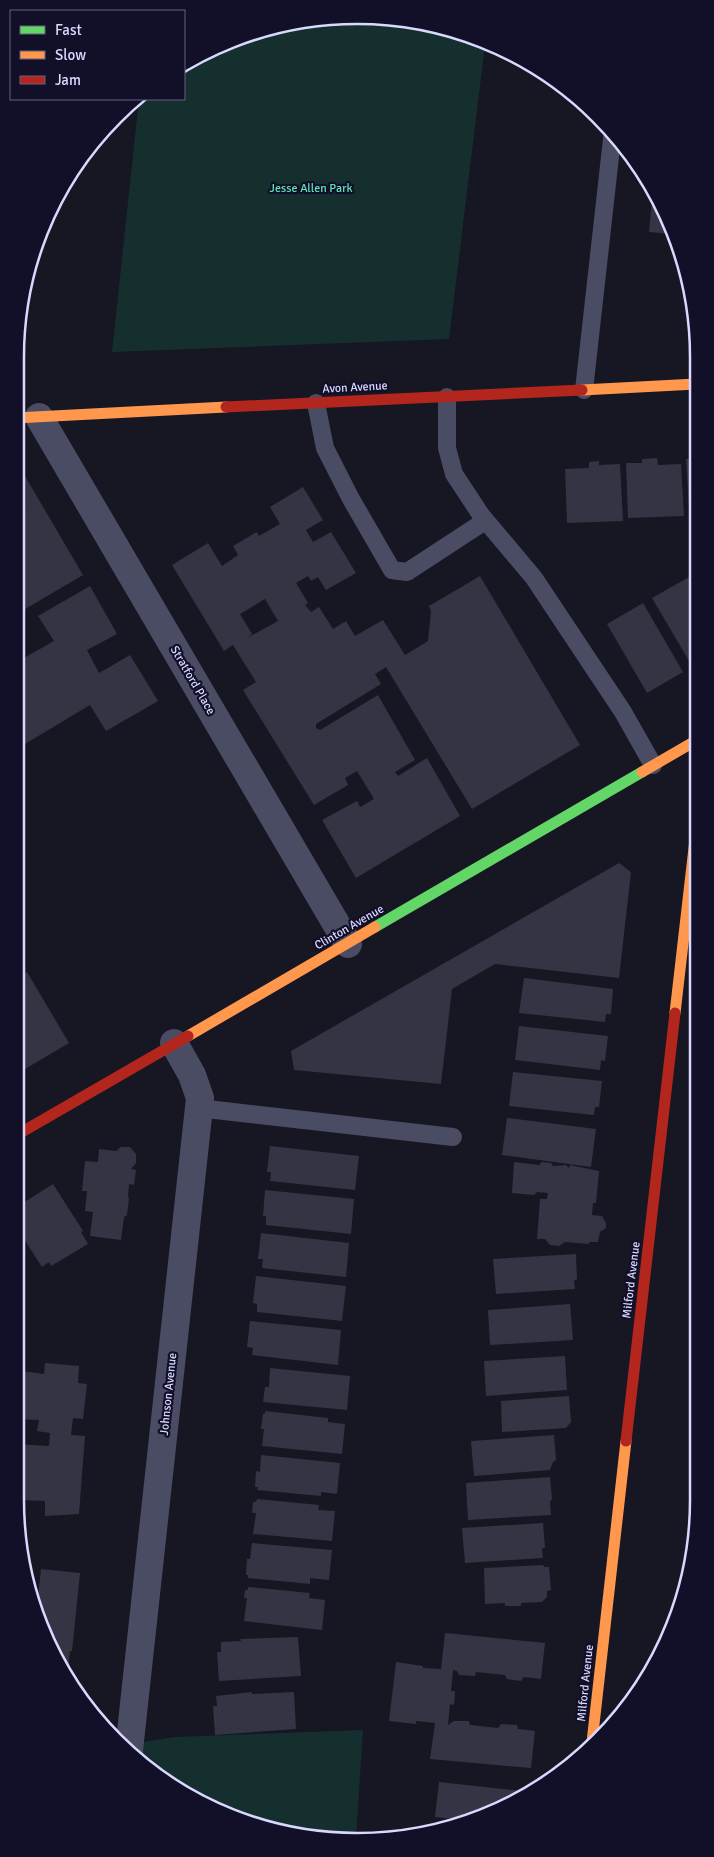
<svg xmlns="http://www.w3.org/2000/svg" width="714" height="1857" viewBox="0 0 714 1857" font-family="Signika,sans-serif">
  <rect width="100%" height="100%" fill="#171623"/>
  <!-- green -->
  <path fill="#142f2d" d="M380,16L446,27L485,45L449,339L112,352L139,99H184V62L247,33L313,18Z
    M363,1730L356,1838L312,1839L247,1824L186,1796L124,1745L175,1737Z"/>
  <!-- building -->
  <path fill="#353445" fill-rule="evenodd" d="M653,189L664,206L672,234L649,232Z
    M657,458L658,465L681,464L684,516L628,518L626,463H642V459Z
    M696,458L697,507H689L686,459Z
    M599,461V465L620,464L623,521L567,523L565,469L589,468V462Z
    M15,471H22L83,575L15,615Z
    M303,487L323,520L306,530L313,542L331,532L356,573L326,590L318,577L311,581L308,576L296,583L308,603L305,605L311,612L319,607L333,629L346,621L355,636L383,620L405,655L428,641L431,611L429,606L480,576L580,745L472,809L386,667L375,674L381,684L316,724V728L320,730L378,695L415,760L395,772L398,776L427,758L460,816L356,878L322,820L357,801L360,807L374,799L357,771L345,778L348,785L314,805L243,690L256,682L233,645L224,651L172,565L208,543L222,566L238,555L233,546L257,532L259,536L280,524L270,507ZM265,599L278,621L247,638L252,634L240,614Z
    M689,577L697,590V663L692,666L652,598Z
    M90,586L117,634L87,650L99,673L130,655L158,701L106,731L90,705L15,750V663L54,641L38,616Z
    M643,603L683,672L647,693L607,624Z
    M619,863L631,872L619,978L495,964L452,989L441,1084L294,1070L291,1051Z
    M27,972L69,1043L15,1075V978Z
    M524,978L613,989L611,1014H606L605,1022L519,1013Z
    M519,1026L608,1036L605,1061L601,1060L600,1070L515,1060Z
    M513,1072L602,1081L599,1107H595L594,1115L509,1106Z
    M507,1118L596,1129L591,1167L502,1155Z
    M270,1146L359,1156L355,1190L270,1181L271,1172H267Z
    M121,1147H130L136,1154V1163L131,1169L136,1170L134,1185L129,1184L128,1196L129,1198L127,1215L124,1217L121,1240L90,1236L93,1212L85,1211L87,1191H82L85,1161L98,1162L99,1149L116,1151Z
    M514,1162L539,1165L542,1162L551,1163L553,1166L566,1165L569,1168L570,1165L599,1171L596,1203H593L592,1215L602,1216L606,1223V1228L600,1232L598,1242H589V1244L565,1242L559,1246L550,1245L545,1239H537L540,1199H547L548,1193L537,1192L534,1195L512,1193Z
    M53,1184L83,1231L81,1232L88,1244L51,1266L49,1262L42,1267L15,1225V1208Z
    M265,1190L354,1199L351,1234L266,1225V1216H263Z
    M261,1233L349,1243L346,1277L262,1268L263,1259H258Z
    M576,1254L577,1279L574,1281L575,1289L496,1294L493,1259Z
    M256,1276L346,1286L342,1321L257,1312V1304L253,1303Z
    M570,1304L573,1340L490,1345L488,1310Z
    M250,1321L341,1330L338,1365L252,1355L253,1348L247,1347Z
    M565,1356L567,1390L486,1396L484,1361Z
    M45,1363L79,1366L78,1383L87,1384L83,1419L73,1418L71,1435L85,1436L79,1514L45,1516V1501L21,1500V1495H15V1444L49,1446L50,1433L37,1431L39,1420L15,1419V1370L44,1374Z
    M270,1368L350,1376L347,1410L263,1402L265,1387H269Z
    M569,1396L571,1422L566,1428L502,1432L501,1401Z
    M265,1411L328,1418V1422L345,1424L342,1454L262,1446L264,1429H261L263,1414H265Z
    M554,1435L556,1460L553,1462L550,1470L474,1476L471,1441Z
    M261,1455L340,1463L337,1494L321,1492V1496L257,1490L258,1487H255L256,1471L260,1472Z
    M550,1477L552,1499L550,1502L551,1515L468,1520L466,1483Z
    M698,1478L699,1500L697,1514L693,1513Z
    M257,1499L319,1505L318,1510L335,1511L332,1541L253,1534L256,1513H252L253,1502H256Z
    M543,1523L545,1548H542L543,1558L465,1563L462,1528Z
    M252,1543L332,1550L329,1580L310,1578V1584L248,1578V1575H246L247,1559H250Z
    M543,1565L544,1567H549L551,1590L547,1591V1597L542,1602L521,1603V1606H505V1603L485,1604L484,1568Z
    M41,1569L80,1573L72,1651H70L67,1680L61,1671L36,1616Z
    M248,1587L310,1593L309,1598L325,1600L322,1630L244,1621L247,1598H244L245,1590H248Z
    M445,1633L545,1643L541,1679L524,1677L521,1681L507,1679L505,1675L476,1672L475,1676L459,1675L457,1671L453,1670L451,1691H455L454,1705L450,1704L448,1725L454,1721H469L470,1725L498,1728L501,1724L517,1725L518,1729L535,1731L531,1768L430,1759L435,1723L416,1721V1724L389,1721L396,1662L423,1666V1668L441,1669Z
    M298,1637L301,1676L219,1681L217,1652H221V1642L241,1641L240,1639Z
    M252,1692V1694L294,1692L296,1729L215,1735L213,1706H217L216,1696Z
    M439,1782L521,1791L520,1799L488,1816L472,1821L435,1817Z
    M434,1827L448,1828L433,1832Z"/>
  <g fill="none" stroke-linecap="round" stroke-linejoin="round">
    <!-- lane -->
    <path stroke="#4a4c64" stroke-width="18" d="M584,390L613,130
      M447,397V448L454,474L481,515L534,578L623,712L653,765
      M316,403L325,448L351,499L392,570L407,572L485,521
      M198,1108L453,1137"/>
    <!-- street -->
    <path stroke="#4a4c64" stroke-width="28" d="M39,417L348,944
      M129,1750L200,1098L192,1075L174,1043"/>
    <!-- fast -->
    <path stroke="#63d668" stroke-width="11" d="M375,927L642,772"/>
    <!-- slow -->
    <path stroke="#ff974d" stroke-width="11" d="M582,390L696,384
      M15,418L226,407
      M642,772L697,740
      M675,1013L697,822
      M188,1036L375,927
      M592,1742L626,1441"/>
    <!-- jam -->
    <path stroke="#b3261e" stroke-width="11" d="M226,407L582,390
      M15,1136L188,1036
      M626,1441L675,1013"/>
  </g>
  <g text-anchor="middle" stroke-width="4.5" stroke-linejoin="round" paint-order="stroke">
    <!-- park labels -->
    <g font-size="12" fill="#61e2b7" stroke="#121029">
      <text x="311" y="192">Jesse Allen Park</text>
    </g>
    <!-- street labels -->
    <g font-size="12" fill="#d9d8ff" stroke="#121029">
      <text transform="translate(355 387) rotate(-3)" y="4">Avon Avenue</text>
      <text transform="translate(193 680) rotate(60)" y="4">Stratford Place</text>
      <text transform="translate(349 927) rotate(-30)" y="4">Clinton Avenue</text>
      <text transform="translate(631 1280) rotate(-83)" y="4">Milford Avenue</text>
      <text transform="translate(168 1394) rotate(-84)" y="4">Johnson Avenue</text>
      <text transform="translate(585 1683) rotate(-84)" y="4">Milford Avenue</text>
    </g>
  </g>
  <!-- crop -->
  <path d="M0 0H714V1857H0ZM357 24H357A333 333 0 0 1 690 357V1500A333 333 0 0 1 357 1833H357A333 333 0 0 1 24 1500V357A333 333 0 0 1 357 24Z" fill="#121029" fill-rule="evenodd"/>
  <path fill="none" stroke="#d9d8ff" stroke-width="2.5" d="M357 24H357A333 333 0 0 1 690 357V1500A333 333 0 0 1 357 1833H357A333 333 0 0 1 24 1500V357A333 333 0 0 1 357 24Z"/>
  <!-- legend -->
  <rect x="10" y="10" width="175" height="90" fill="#121029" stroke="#62607f"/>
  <rect x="20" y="26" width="25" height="8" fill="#63d668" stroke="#62607f"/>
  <text x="55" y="35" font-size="15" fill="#d9d8ff">Fast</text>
  <rect x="20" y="51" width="25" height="8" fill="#ff974d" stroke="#62607f"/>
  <text x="55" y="60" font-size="15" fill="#d9d8ff">Slow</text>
  <rect x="20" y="76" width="25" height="8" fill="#b3261e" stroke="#62607f"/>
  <text x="55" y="85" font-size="15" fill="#d9d8ff">Jam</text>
</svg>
